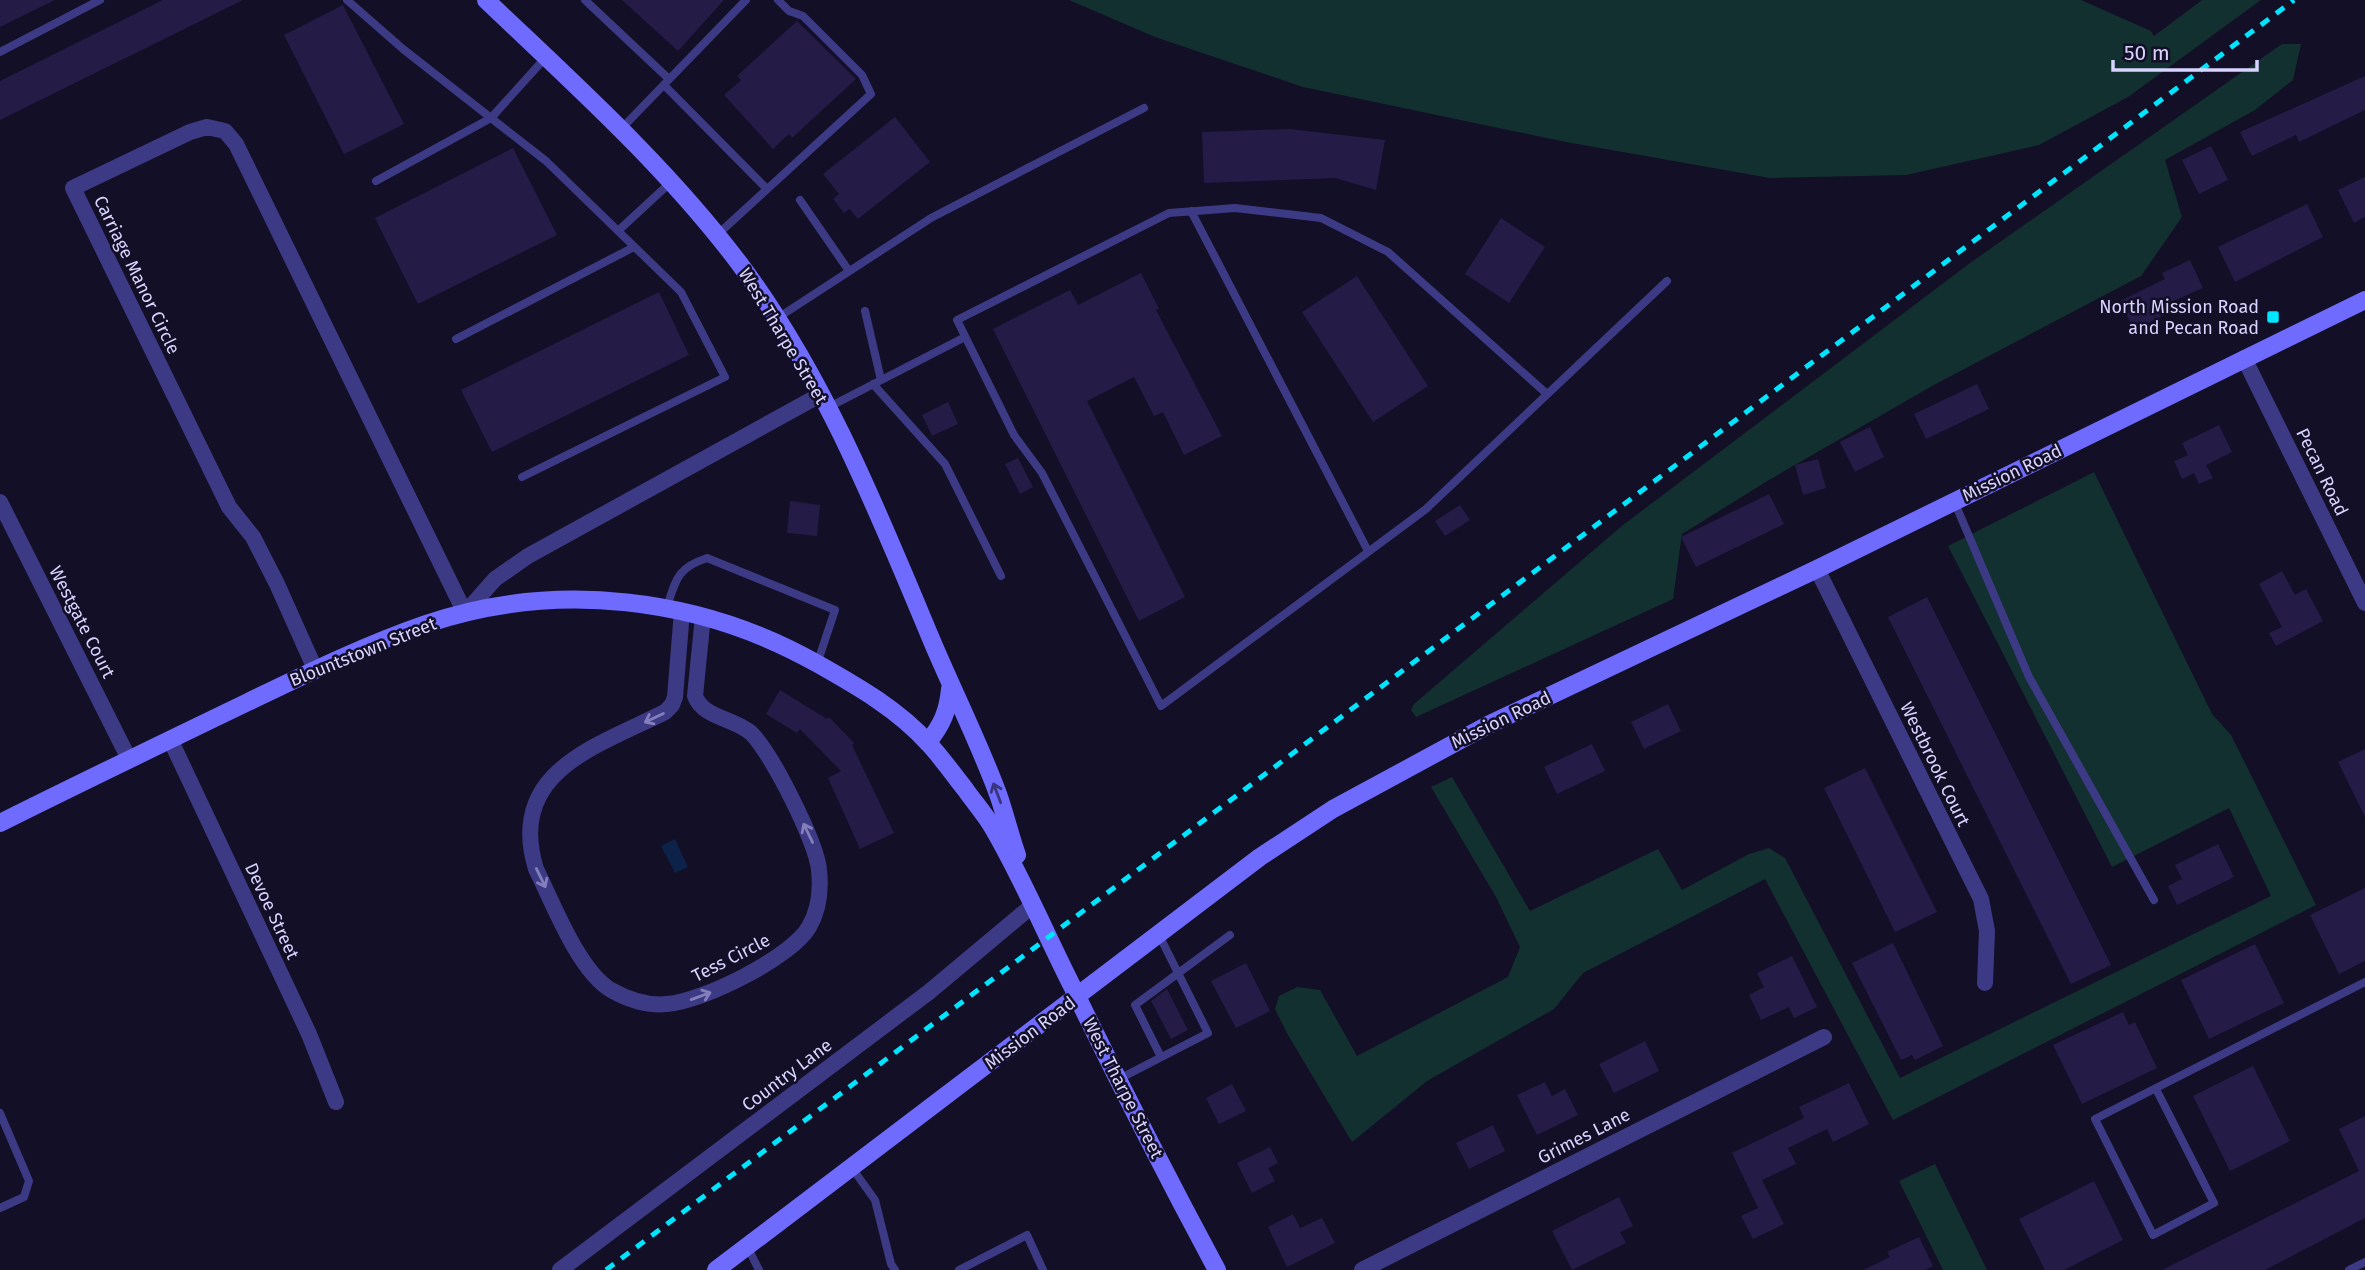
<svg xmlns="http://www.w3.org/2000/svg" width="2365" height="1270" viewBox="0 0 2365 1270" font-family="'Fira Sans',sans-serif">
  <rect width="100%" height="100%" fill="#130f26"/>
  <!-- green -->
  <path fill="#12302f" d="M1069,0H2081L2151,31L2154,36L2202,0H2261L2128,97L2039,145L1906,175L1770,178L1566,142L1303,87L1155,37Z
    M2282,44H2301L2293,80L2255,110L2165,160L2182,217L2141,276L1932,386L1769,480L1682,534L1673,599L1416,717L1411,710L1414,704L1623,525L1970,263Z
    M2094,472L2212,714L2231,735L2316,905L1893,1120L1765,879L1583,973L1554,1009L1427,1081L1352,1142L1288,1035L1275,1009L1279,996L1297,987L1320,990L1357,1056L1508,977L1520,947L1496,897L1431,787L1452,777L1530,911L1658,849L1682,890L1749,854L1769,848L1785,858L1900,1078L2271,896L2229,808L2112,867L1948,546Z
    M1935,1164L1987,1270H1943L1899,1181Z"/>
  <!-- water -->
  <path fill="#0c2248" d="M675,839L688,867L675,873L661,846Z"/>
  <!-- building -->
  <path fill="#241b47" d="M0,0H55L0,27Z
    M163,0H243L0,120V81Z
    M622,0H724L678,51Z
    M343,5L404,124L344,154L284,35Z
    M797,21L856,79L792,138L789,134L773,149L724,95L741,80L737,76Z
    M2365,76V110L2299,142L2296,135L2252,156L2240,132Z
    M895,117L930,162L858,219L849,209L844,213L833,199L839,194L823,174Z
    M1290,129L1385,140L1376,190L1335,178L1204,183L1202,132Z
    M2211,146L2228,180L2199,194L2182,160Z
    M513,148L557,235L418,304L375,218Z
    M2365,177V217L2354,223L2338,190Z
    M2307,204L2323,237L2235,282L2218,247Z
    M1501,218L1545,247L1509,303L1465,274Z
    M2190,260L2203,288L2160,307L2164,315L2134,330L2120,301L2165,279L2162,273Z
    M1141,273L1159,309L1156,310L1222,436L1184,455L1163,412L1154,416L1134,377L1087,401L1185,597L1139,621L993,329L1070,290L1078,305Z
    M1357,276L1428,386L1373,422L1302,312Z
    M659,292L689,355L492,452L461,390Z
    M1977,384L1989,409L1926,439L1914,414Z
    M948,402L958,424L932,436L922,415Z
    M2219,425L2232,452L2206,465L2213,478L2199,484L2194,473L2182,479L2174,461L2188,455L2182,443Z
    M1870,427L1884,457L1855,472L1840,442Z
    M1018,458L1033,487L1020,494L1005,464Z
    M1818,459L1826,488L1803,495L1795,465Z
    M1769,494L1784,524L1696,567L1681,537Z
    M790,501L820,505L817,536L787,533Z
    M1460,505L1470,520L1445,536L1435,521Z
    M2282,571L2295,595L2306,589L2323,621L2276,646L2269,633L2282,627L2259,584Z
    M1927,597L2111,965L2071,984L1888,617Z
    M780,690L827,719L829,717L854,743L852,745L894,833L860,849L828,778L841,771L800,729L797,733L766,714Z
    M1668,704L1681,731L1644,749L1631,722Z
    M1592,744L1605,771L1557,794L1544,767Z
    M2365,749V817L2338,762Z
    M1865,768L1937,912L1895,932L1824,788Z
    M2218,844L2234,877L2177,905L2168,886L2182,879L2175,865Z
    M2365,888V961L2339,974L2310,915Z
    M1893,943L1943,1046L1915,1060L1912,1055L1901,1060L1852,963Z
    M2255,944L2284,1003L2209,1039L2181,980Z
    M1792,956L1817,1007L1794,1018L1789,1007L1761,1020L1749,995L1764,987L1757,973Z
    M1246,963L1270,1011L1236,1028L1211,981Z
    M1167,989L1188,1030L1171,1039L1151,1001Z
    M2123,1012L2129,1025L2135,1022L2157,1068L2082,1104L2053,1045Z
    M1645,1041L1659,1071L1614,1093L1599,1064Z
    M2253,1066L2290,1141L2230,1171L2193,1096Z
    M1545,1082L1552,1096L1565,1089L1578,1115L1537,1135L1517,1095Z
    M1849,1083L1869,1124L1833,1142L1827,1129L1788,1148L1796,1164L1762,1180L1784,1224L1753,1239L1741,1216L1758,1208L1732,1153L1804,1118L1799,1107Z
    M1232,1084L1246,1111L1219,1124L1206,1098Z
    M2365,1116V1218L2265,1270H2162L2359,1171L2339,1129Z
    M1493,1125L1505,1151L1469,1169L1456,1143Z
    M1270,1147L1278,1163L1268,1168L1275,1181L1252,1193L1237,1163Z
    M2094,1181L2123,1240L2064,1270H2045L2019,1219Z
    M1619,1197L1633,1226L1620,1232L1626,1243L1572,1270L1552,1231Z
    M1293,1214L1300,1228L1322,1218L1335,1243L1287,1267L1268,1227Z
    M1919,1237L1933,1266L1925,1270H1863L1890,1257L1887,1252Z"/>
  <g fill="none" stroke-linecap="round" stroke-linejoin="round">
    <!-- lane -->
    <path stroke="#3d3a85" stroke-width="8" d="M347,0L403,49L546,161L681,292L725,377L522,477
      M585,0L669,79
      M0,52L100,0
      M664,85L767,189
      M621,129L746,0
      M376,181L491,118L546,57
      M800,200L849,271
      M1191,211L1368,551
      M618,231L672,181
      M717,235L871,94L862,75L803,16L789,11L778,0
      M865,311L881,380
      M776,319L931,218L1144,108
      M456,339L634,247
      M873,384L945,464L1001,576
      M1547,394L1388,252L1321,218L1235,208L1169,213L957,320L1014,435L1042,473L1161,706L1426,509L1667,281
      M827,408L965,337
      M1954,501L2029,677L2154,900
      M667,607C676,579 677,568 707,558L835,610L817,664
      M1161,1057L1135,1005L1230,935
      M1119,1079L1208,1033L1159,935
      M2156,1089L2214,1203L2153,1235L2095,1119L2365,982
      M0,1113L29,1181L24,1197L0,1208
      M852,1168L875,1200L891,1264L895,1270
      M747,1246L759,1270
      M959,1270L1027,1235L1043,1270
      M2349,1270L2365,1262"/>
    <!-- street -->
    <path stroke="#3d3a85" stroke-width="16" d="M2244,358L2365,603
      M0,502L129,759
      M1817,569L1981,899L1987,931L1985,983
      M682,611L675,697L672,705L665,712C598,746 506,771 536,869C553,903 578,970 611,990C627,999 648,1006 667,1004C702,1002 792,957 809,927C819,910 821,889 819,870C817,843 771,752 751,733C734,718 703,718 695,696L703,616
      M315,669L277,584L253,537L229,507L73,188L190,132L207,127L225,131L236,144L465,613L495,579L528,556L820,395
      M170,739L309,1034L336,1102
      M560,1270L929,992L1033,905
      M1362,1270L1824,1037"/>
    <!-- secondary -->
    <path stroke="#6f6bff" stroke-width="18" d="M486,0C574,84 665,165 739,263C822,373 876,507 929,634C951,687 978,740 998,794C1005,814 1010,835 1017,855
      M928,742C942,725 948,711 950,689
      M0,823C82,782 165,742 248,702C306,674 365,645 426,624C556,580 700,597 818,664C857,686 899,710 929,744C942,758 953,774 965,789C974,802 985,814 993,828C1023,879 1046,935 1073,988C1119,1083 1167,1177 1217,1270
      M716,1270L1260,857L1333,809L1488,725L1817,569L2365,300"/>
    <!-- rail -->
    <path stroke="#00e5ff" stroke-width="5" stroke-dasharray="10 9" stroke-linecap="butt" d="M606,1270L2294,0"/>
  </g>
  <!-- one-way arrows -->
  <defs><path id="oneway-shaft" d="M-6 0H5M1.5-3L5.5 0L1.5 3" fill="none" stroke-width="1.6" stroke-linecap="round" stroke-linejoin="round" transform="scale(1.75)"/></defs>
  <g stroke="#837fbc">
    <use href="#oneway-shaft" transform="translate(654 718) rotate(154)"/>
    <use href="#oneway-shaft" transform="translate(808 833) rotate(-116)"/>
    <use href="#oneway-shaft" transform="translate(541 878) rotate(64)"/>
    <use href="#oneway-shaft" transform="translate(701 996) rotate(-20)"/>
  </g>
  <use stroke="#38347d" href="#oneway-shaft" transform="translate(997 793) rotate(-111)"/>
  <!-- markers -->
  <rect fill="#00e5ff" stroke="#130f26" stroke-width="2.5" x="2266" y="310" width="14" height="14" rx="3.5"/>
  <g text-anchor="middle" stroke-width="5" stroke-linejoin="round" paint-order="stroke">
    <!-- street labels -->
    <g font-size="18" fill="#d9d4ff" stroke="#130f26">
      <text transform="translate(137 275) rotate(64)" y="6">Carriage Manor Circle</text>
      <text transform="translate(783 336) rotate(59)" y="6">West Tharpe Street</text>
      <text transform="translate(2322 472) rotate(64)" y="6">Pecan Road</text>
      <text transform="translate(2012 473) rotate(-26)" y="6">Mission Road</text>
      <text transform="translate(82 622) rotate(63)" y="6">Westgate Court</text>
      <text transform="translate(363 652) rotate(-22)" y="6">Blountstown Street</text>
      <text transform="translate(1501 720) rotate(-26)" y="6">Mission Road</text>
      <text transform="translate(1935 764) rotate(64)" y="6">Westbrook Court</text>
      <text transform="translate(272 911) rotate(65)" y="6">Devoe Street</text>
      <text transform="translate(731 958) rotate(-27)" y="6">Tess Circle</text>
      <text transform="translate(1030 1033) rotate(-37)" y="6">Mission Road</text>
      <text transform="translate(787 1075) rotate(-37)" y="6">Country Lane</text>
      <text transform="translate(1123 1088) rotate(63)" y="6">West Tharpe Street</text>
      <text transform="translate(1584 1136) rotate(-27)" y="6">Grimes Lane</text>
    </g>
    <!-- poi labels -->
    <g font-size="18" fill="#d9d4ff" stroke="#130f26" text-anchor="end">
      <text x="2259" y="313">North Mission Road<tspan x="2259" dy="21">and Pecan Road</tspan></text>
    </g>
  </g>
  <!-- scale -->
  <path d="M2113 60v10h144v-10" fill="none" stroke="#d9d4ff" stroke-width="3.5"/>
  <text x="2124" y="60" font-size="21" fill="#d9d4ff" stroke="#130f26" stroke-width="5" paint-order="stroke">50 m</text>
</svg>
